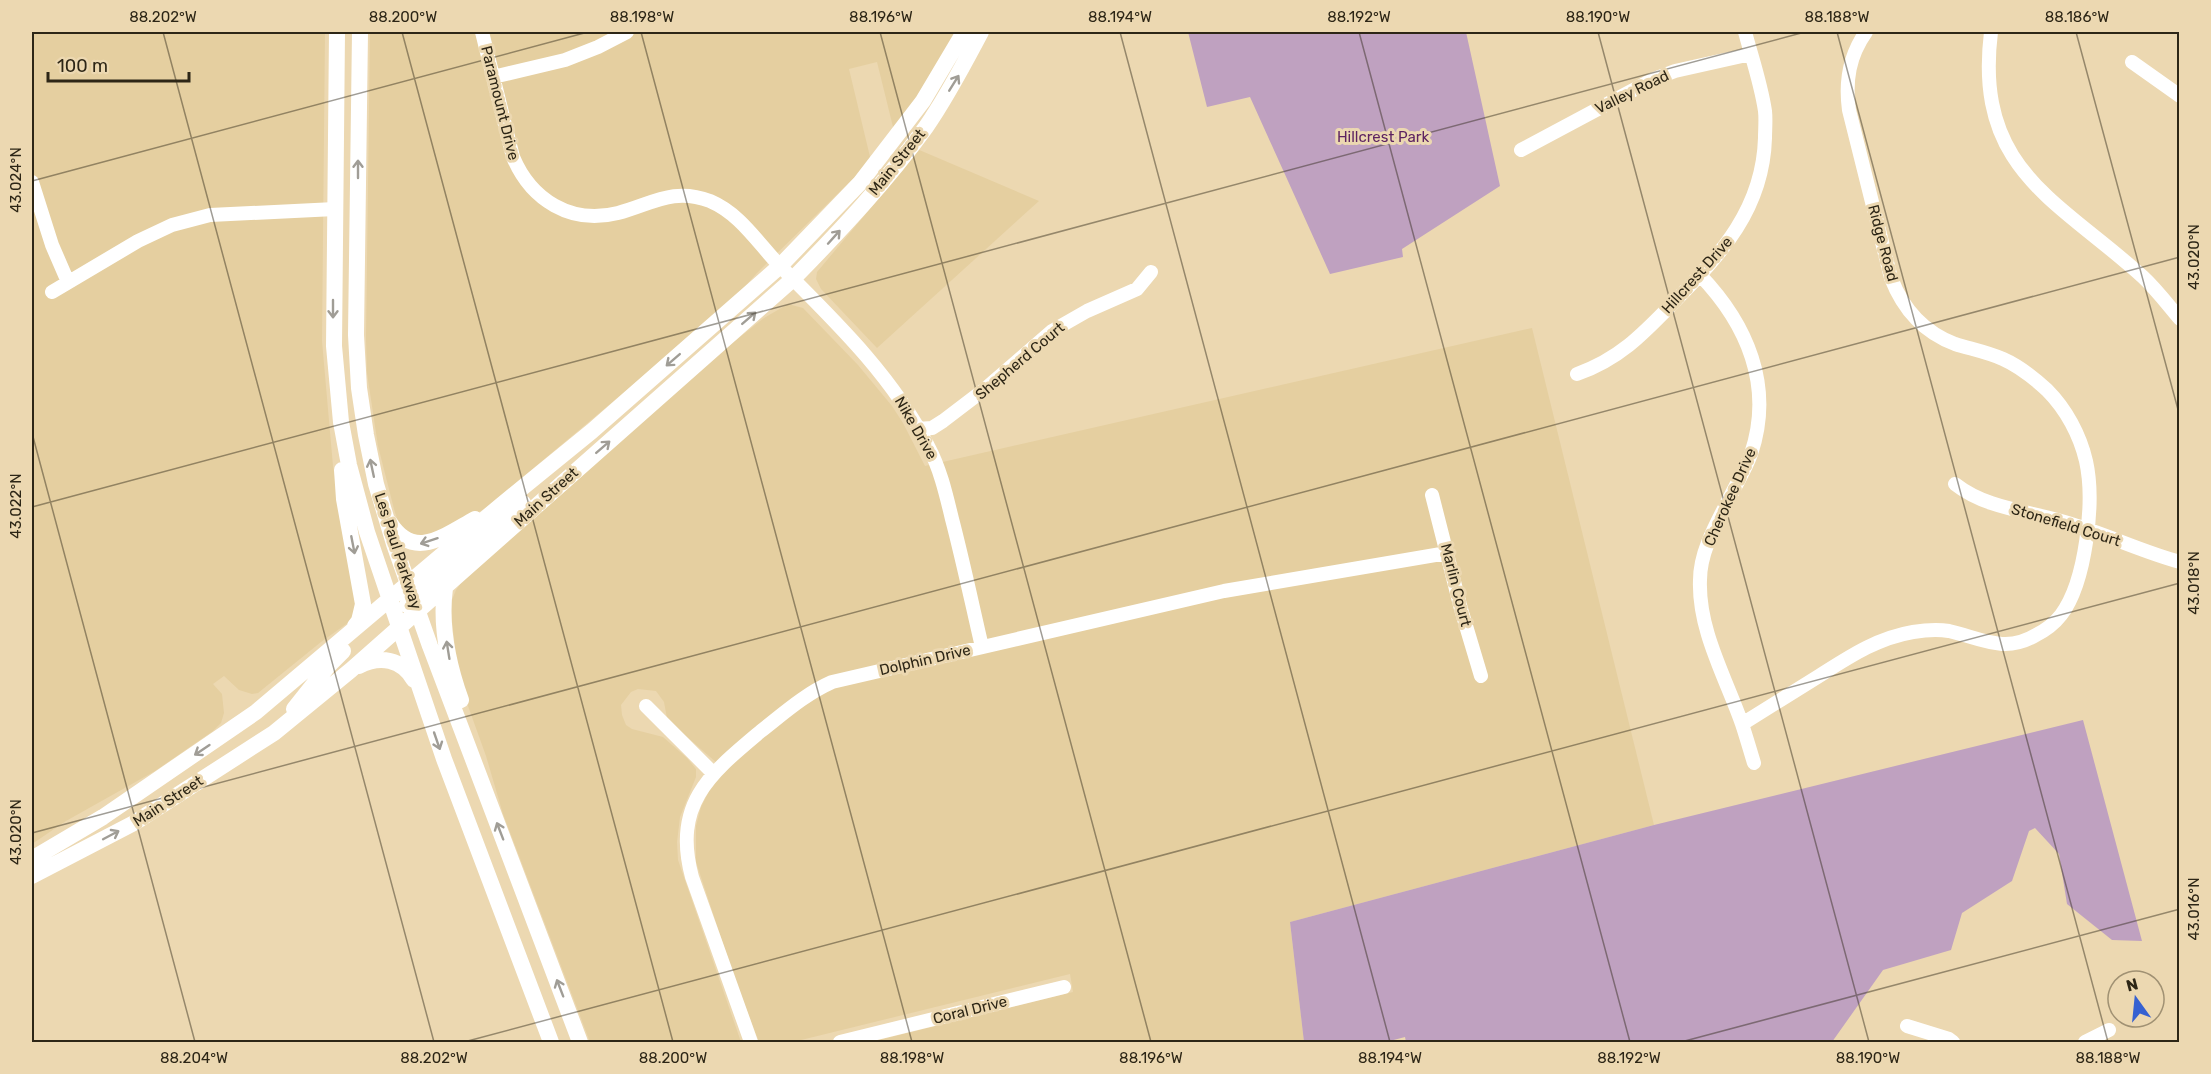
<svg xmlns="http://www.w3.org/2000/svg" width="2211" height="1074" viewBox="0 0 2211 1074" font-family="Rubik,sans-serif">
  <rect width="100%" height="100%" fill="#ecd8b1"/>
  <!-- built -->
  <path fill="#e5cfa0" d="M32,32H325L322,341L333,466L359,602L349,622L321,642L258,693L252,694L239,690L224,676L213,684L222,694L224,713L221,723L213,731L155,771L66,821L32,844Z
    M370,32H956L939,62L894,131L877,62L849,69L871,161L757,273L740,292L628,389L486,508L430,538L420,540L399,525L394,509L378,446L367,373L366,338Z
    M917,149L1039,201L877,348L821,289L816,279L817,272L890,185Z
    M788,304L803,308L858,365L892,406L903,423L925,466L1532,328L1654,825L1290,922L1304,1042H871L1073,992L1070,974L793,1042H759L733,974L696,862V826L701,807L711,787L725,770L671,723L667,718L664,702L656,691L638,689L631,692L621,705L622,715L626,725L632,729L663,737L687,758L696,769V777L680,817L677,842L678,860L741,1042H590L503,814L486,756L459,681L450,605L456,590L466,576L726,348L764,318Z"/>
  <!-- green -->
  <path fill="#bfa1c0" d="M1188,32H1466L1500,186L1402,249L1403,257L1330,274L1250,97L1207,107Z
    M2083,720L2142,941L2112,940L2067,904L2059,854L2035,828L2029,831L2012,881L1962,913L1951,950L1883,970L1832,1042H1406L1405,1037L1386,1042H1304L1290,922L1654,825Z"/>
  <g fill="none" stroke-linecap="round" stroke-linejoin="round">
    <!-- minor -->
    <path stroke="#fff" stroke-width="14" d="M482,32L513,157C531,200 571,225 618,213C652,204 673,187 710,201C741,214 759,245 782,268C836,322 893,377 928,446C940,468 946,494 952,519C963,561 972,604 982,647
      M1991,32C1974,170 2057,199 2143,277C2157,290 2168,305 2180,319
      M2132,62L2180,96
      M493,77L565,60L598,47L627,32
      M1521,150L1654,79L1675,71L1751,54
      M32,182L52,245L68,282
      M1700,275C1747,324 1774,386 1751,454C1746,468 1738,481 1731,495C1718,521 1700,550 1700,580C1698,630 1726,678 1742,724C1746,736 1750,750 1754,763
      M52,292L138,241L172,225L210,215L335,209
      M1577,374C1620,359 1644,333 1675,301C1721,254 1763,209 1765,138C1765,130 1766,120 1765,111C1761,84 1752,58 1745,32
      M917,429L932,428L943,421L985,389L1052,331L1087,311L1137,289L1151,272
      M1955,484C1988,510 2032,511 2071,524C2108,535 2143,552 2180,562
      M1432,495L1461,609L1481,676
      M646,706L713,773
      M1742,724C1768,708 1793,692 1819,676C1849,657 1877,638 1913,632C1925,630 1937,629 1949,631C1980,638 2005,654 2036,635C2046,630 2054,624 2061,615C2086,582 2095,501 2086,461C2080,435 2066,409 2047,390C2034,378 2019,366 2003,359C1987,352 1971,349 1955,344C1923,332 1903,309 1891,278L1849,110C1845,81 1849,56 1866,32
      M1907,1026L1949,1039L1953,1042
      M751,1042L692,877C672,803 711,773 761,731C784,713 805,694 832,682L1224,591L1447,553
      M840,1042L1064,987
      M2085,1042L2109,1030"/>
    <!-- major -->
    <path stroke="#fff" stroke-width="16" d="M337,32L334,346L341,422L349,465L367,532L444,759L551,1042
      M360,32L356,335L359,388L366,435L376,484L394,544L430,646L580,1042
      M342,470L344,499L363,604L359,621L355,626
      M390,523C414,561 444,536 475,519
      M445,588C440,626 448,664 461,700
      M407,605L412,597L523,503
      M359,666C380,655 402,659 414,680
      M294,709L329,665L343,651
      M32,859L103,817L256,712L500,506L592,431L780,266L860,183L923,101L964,32
      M32,876L134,823L274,733L351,670L793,279C840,231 887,181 926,127C947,97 964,64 981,32"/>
  </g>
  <!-- one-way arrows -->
  <defs><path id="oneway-shaft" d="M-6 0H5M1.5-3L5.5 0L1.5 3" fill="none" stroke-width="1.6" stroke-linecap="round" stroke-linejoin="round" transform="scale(1.5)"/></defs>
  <g stroke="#a09d96">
    <use href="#oneway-shaft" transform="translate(954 83) rotate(-58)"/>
    <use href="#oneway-shaft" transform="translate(358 169) rotate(-90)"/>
    <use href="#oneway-shaft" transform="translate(834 237) rotate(-48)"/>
    <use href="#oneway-shaft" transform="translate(333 309) rotate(90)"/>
    <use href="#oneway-shaft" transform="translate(749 318) rotate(-41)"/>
    <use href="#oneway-shaft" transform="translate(673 360) rotate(139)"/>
    <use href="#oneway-shaft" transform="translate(603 447) rotate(-41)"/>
    <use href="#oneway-shaft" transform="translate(372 468) rotate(-102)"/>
    <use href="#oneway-shaft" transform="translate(429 541) rotate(162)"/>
    <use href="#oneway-shaft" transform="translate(353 545) rotate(79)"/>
    <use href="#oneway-shaft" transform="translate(448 650) rotate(-99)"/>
    <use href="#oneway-shaft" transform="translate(437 741) rotate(71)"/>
    <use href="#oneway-shaft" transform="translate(202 750) rotate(146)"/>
    <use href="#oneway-shaft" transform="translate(500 831) rotate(-111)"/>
    <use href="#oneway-shaft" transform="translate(111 835) rotate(-28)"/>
    <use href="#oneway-shaft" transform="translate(560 988) rotate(-111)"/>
  </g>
  <!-- ticks -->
  <path fill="none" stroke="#2d2616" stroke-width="1.5" stroke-opacity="0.45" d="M163,32L434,1042M402,32L673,1042M641,32L912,1042M880,32L1151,1042M1120,32L1390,1042M1359,32L1630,1042M1598,32L1869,1042M1837,32L2108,1042M2076,32L2180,417M32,181L588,32M32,433L195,1042M32,507L1805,32M32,833L2180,257M464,1042L2180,583M1681,1042L2180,909"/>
  <g text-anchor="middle" stroke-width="6" stroke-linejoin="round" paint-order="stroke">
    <!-- street labels -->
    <g font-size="15" fill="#2d2616" stroke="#ecd8b1">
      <text transform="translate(1632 92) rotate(-26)" y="5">Valley Road</text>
      <text transform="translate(500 103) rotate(76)" y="5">Paramount Drive</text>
      <text transform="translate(897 162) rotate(-51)" y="5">Main Street</text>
      <text transform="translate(1883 243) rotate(75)" y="5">Ridge Road</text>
      <text transform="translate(1697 275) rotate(-48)" y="5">Hillcrest Drive</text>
      <text transform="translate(1020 361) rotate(-40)" y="5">Shepherd Court</text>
      <text transform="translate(916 428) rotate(60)" y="5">Nike Drive</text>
      <text transform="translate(546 497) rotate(-42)" y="5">Main Street</text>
      <text transform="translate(1730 497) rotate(-66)" y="5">Cherokee Drive</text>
      <text transform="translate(2066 525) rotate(17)" y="5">Stonefield Court</text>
      <text transform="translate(398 551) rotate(72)" y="5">Les Paul Parkway</text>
      <text transform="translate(1456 585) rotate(76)" y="5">Marlin Court</text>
      <text transform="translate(925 660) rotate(-13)" y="5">Dolphin Drive</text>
      <text transform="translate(168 801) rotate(-33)" y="5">Main Street</text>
      <text transform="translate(970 1010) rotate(-14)" y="5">Coral Drive</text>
    </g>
    <!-- park labels -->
    <g font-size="15" fill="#5d2361" stroke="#ecd8b1">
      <text x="1383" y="142">Hillcrest Park</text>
    </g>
  </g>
  <!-- border -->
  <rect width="2211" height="1074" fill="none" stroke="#ecd8b1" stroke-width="66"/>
  <!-- north arrow -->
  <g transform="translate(2136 999) rotate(345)"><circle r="28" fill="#ecd8b1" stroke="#a09173" stroke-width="1.5"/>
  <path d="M0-4.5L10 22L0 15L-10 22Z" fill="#3661d1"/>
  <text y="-9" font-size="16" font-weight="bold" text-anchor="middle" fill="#2d2616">N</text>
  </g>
  <!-- scale -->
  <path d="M48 72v9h141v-9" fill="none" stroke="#2d2616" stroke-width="3"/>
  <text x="57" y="72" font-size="18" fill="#2d2616" stroke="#ecd8b1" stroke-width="4.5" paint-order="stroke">100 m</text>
  <rect x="33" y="33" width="2145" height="1008" fill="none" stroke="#2d2616" stroke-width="2"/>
  <g font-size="15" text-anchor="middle" fill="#2d2616">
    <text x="163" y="22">88.202°W</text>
    <text x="403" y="22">88.200°W</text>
    <text x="642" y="22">88.198°W</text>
    <text x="881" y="22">88.196°W</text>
    <text x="1120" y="22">88.194°W</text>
    <text x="1359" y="22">88.192°W</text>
    <text x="1598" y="22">88.190°W</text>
    <text x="1837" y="22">88.188°W</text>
    <text x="2077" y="22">88.186°W</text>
    <text transform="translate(16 180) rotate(-90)" y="5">43.024°N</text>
    <text transform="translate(2194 257) rotate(-90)" y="5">43.020°N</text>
    <text transform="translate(16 506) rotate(-90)" y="5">43.022°N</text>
    <text transform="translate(2194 583) rotate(-90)" y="5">43.018°N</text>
    <text transform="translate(16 832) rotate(-90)" y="5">43.020°N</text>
    <text transform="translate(2194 909) rotate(-90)" y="5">43.016°N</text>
    <text x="194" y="1063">88.204°W</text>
    <text x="434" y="1063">88.202°W</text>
    <text x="673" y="1063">88.200°W</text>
    <text x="912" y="1063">88.198°W</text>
    <text x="1151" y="1063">88.196°W</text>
    <text x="1390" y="1063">88.194°W</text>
    <text x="1629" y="1063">88.192°W</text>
    <text x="1868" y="1063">88.190°W</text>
    <text x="2108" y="1063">88.188°W</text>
  </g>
</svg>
